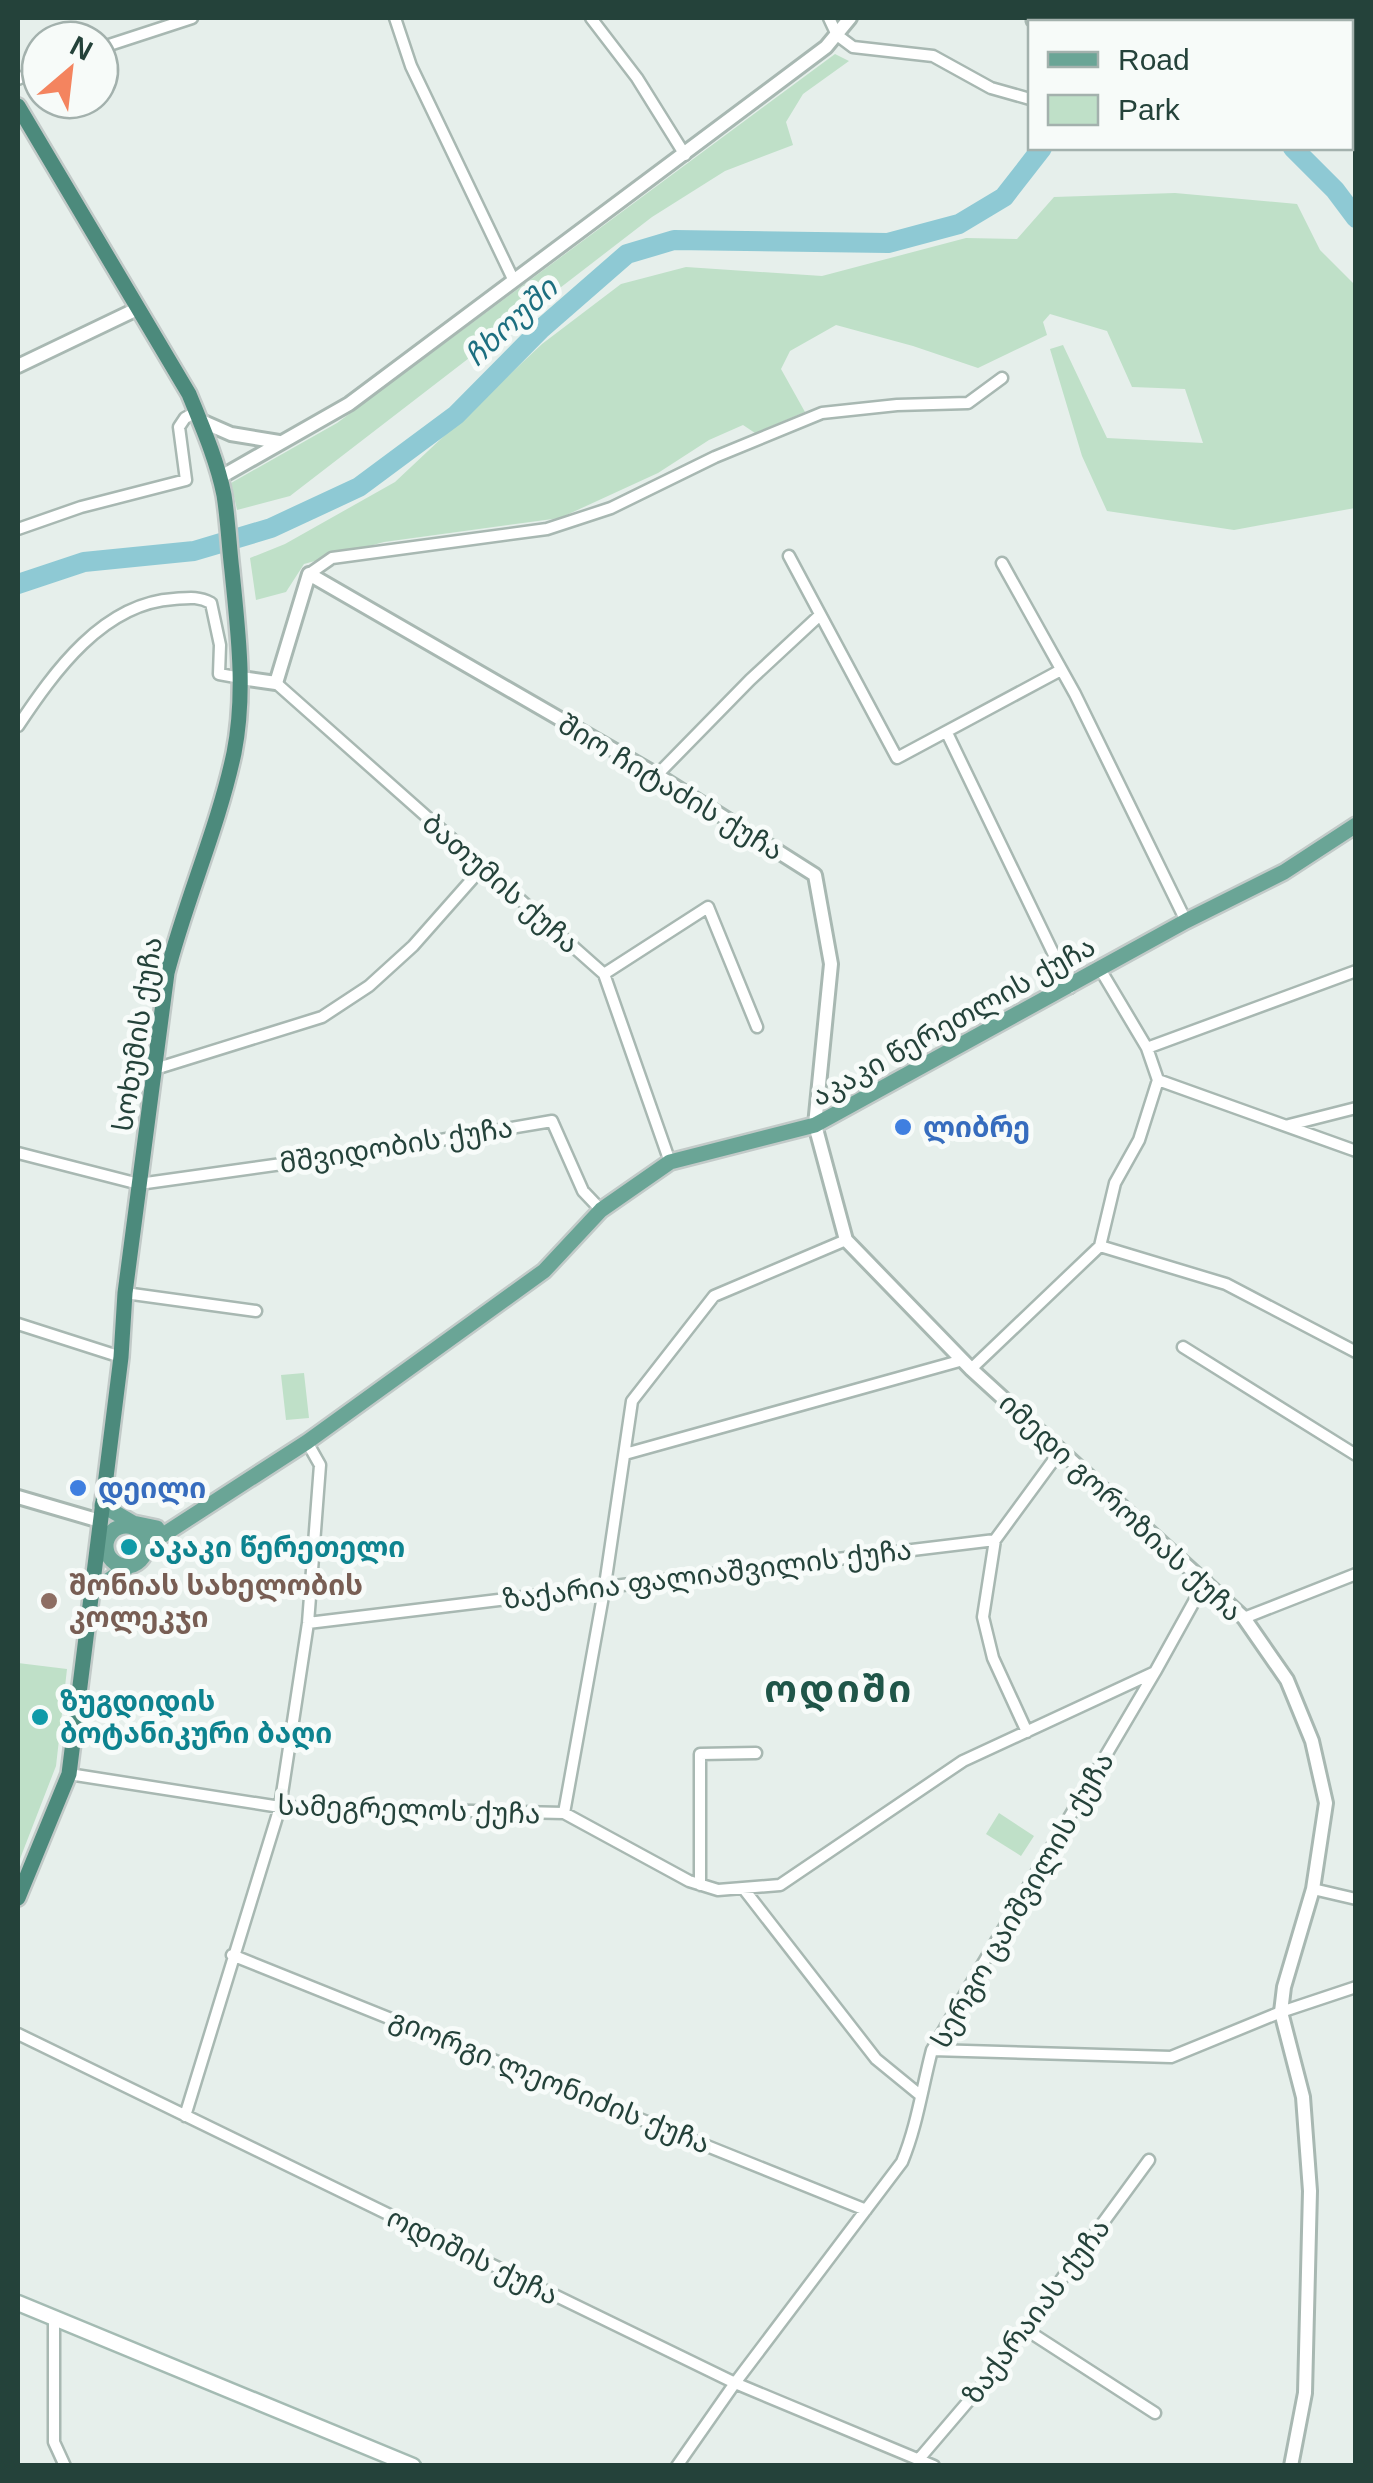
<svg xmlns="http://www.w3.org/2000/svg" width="1373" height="2483" viewBox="0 0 1373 2483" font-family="Arial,'Noto Sans Georgian',sans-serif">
  <rect width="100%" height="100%" fill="#e6efeb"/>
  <!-- green -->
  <path fill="#bfe0c8" d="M835,54L849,61L803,94L786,122L793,145L725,171L652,217L290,496L237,510L231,483L337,423Z
    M1175,193L1297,204L1320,250L1355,285V508L1234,530L1107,511L1082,456L1050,349L1063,345L1107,438L1203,443L1185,389L1132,387L1107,331L1050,314L1043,322L1047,335L978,368L913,346L836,325L790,351L781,369L805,412L755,433L743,425L709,440L658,473L560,518L384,542L304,564L286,592L256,600L250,558L285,544L395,482L542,344L621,284L686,267L822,276L966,238L1017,239L1054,197Z
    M304,1373L309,1418L286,1420L281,1375Z
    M18,1663L67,1669L56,1766L18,1864Z
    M999,1813L1034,1836L1021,1856L986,1834Z"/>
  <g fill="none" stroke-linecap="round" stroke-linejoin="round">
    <!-- river -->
    <path stroke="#8ec9d4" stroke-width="20" d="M1293,148L1335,190L1356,218
      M18,584L84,562L194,551L271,528L359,487L456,415L541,329L627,254L674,240L888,243L959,224L1004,197L1042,148"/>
    <!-- minor casing -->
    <g stroke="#a8b8b2" stroke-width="15">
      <path id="minor" d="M395,18L411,66L514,281
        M591,18L637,78L685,155
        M829,18L837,35L853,47L933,56L991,88L1030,99
        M1032,21L1051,18
        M100,48L192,18
        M18,79L40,69
        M18,529L81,507L186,480L179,427L185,418L196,412
        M789,556L897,758L1061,670
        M1002,563L1075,694L1186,921
        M309,574L332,558L547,529L611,508L715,457L822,413L897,405L968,403L1002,378
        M276,683L604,974L670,1162
        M18,726C54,672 103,603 174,599C188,598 198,596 211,603L220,645L219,674L241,678
        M947,733L1070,988
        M657,775L750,680L820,615
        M604,974L708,907L757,1027
        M1147,1048L1356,971
        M155,1069L322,1017L369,986L413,946L482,868
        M1158,1080L1356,1151
        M1289,1125L1356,1108
        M18,1153L139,1184L382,1150L552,1121L583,1191L601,1210
        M1100,1246L1226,1284L1356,1352
        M125,1293L256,1311
        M18,1324L121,1357
        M1183,1347L1356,1455
        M971,1369L1100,1246L1115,1183L1139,1140L1158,1080L1147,1048L1100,969
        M625,1454L963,1360
        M995,1540L983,1617L993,1658L1027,1732
        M1244,1618L1356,1574
        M308,1623L995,1540L1061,1450
        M69,1774L280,1807L564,1813L689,1881L718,1890L780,1885L963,1761L1155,1672
        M564,1813L605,1585L632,1401L714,1296L846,1240
        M700,1885V1754L756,1753
        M743,1888L876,2059L920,2095
        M1313,1889L1356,1899
        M232,1955L866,2210
        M18,2034L735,2383L934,2466
        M932,2050L1171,2057L1281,2012L1356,1987
        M185,2116L280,1807L308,1623L320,1465L307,1442
        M54,2318V2442L65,2466
        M1025,2329L1155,2413
        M919,2459L995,2370L1149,2160
        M677,2466L735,2383L902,2162C917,2126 922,2088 932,2050L1155,1672L1206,1580"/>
    </g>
    <!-- tertiary casing -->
    <g stroke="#a8b8b2" stroke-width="18">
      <path id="tertiary" d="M18,366L137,309
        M199,420L231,434L279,442
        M219,478L349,404L826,47L850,18
        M241,678L276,683L309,574L657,775L815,875L831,964L815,1125L846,1240L971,1369L1244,1618L1287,1680L1312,1741L1326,1803L1313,1889L1284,1987L1281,2012L1303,2097L1310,2191L1305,2393L1291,2466
        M18,1497L100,1521"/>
    </g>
    <!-- secondary casing -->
    <g stroke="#a4bbb3" stroke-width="19">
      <path id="secondary" d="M18,2303L413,2466"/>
    </g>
    <!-- primary casing -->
    <g stroke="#c2cac8" stroke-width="20">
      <path id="primary" d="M102,1505L133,1523L157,1528
        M106 1546a20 20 0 1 1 40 0a20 20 0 1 1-40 0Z
        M146,1546L307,1442L544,1271L601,1210L670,1162L815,1125L1186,921L1284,872L1356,825
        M92,1592L129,1566"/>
    </g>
    <!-- trunk casing -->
    <g stroke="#c2cac8" stroke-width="20">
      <path id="trunk" d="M18,106L189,394C202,426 217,460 224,495C228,520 229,546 232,571C238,632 246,692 234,753C218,828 186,899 167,973L125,1293L121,1357L69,1774L18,1898"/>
    </g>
    <!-- minor -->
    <use href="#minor" stroke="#fff" stroke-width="10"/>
    <!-- tertiary -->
    <use href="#tertiary" stroke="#fff" stroke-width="12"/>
    <!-- secondary -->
    <use href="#secondary" stroke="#fff" stroke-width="14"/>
    <!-- primary -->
    <use href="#primary" stroke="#6aa596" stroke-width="15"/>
    <!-- trunk -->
    <use href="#trunk" stroke="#4c8a7c" stroke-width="15"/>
  </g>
  <!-- markers -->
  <g fill="#3f7fe0" stroke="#f7fbf9" stroke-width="4">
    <circle cx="903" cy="1127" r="10"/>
    <circle cx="78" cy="1488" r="10"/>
  </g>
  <g fill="#0f9aa8" stroke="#f7fbf9" stroke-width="4">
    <circle cx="129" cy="1547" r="10"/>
    <circle cx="40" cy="1717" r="10"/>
  </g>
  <circle fill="#8d6e63" stroke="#f7fbf9" stroke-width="4" cx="49" cy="1601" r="10"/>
  <g text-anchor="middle" stroke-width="10" stroke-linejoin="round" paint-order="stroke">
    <!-- street labels -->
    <g font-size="28" fill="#24423a" stroke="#f7fbf9">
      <text transform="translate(671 787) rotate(31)" y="10">შიო ჩიტაძის ქუჩა</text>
      <text transform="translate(501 883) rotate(41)" y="10">ბათუმის ქუჩა</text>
      <text transform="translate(953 1021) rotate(-29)" y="10">აკაკი წერეთლის ქუჩა</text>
      <text transform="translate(137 1034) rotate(-81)" y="10">სოხუმის ქუჩა</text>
      <text transform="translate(396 1145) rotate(-9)" y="10">მშვიდობის ქუჩა</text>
      <text transform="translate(1121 1507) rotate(43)" y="10">იმედი გოროზიას ქუჩა</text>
      <text transform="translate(707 1574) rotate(-7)" y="10">ზაქარია ფალიაშვილის ქუჩა</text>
      <text transform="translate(409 1809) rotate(2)" y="10">სამეგრელოს ქუჩა</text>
      <text transform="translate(1022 1900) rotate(-60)" y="10">სერგო ცაიშვილის ქუჩა</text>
      <text transform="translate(550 2081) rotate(22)" y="10">გიორგი ლეონიძის ქუჩა</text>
      <text transform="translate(473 2256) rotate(26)" y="10">ოდიშის ქუჩა</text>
      <text transform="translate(1036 2311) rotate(-53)" y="10">ზაქარაიას ქუჩა</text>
    </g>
    <!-- shop labels -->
    <g font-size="28" font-weight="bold" fill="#366cbe" stroke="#f7fbf9" text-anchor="start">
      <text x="923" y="1137">ლიბრე</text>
      <text x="98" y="1498">დეილი</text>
    </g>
    <!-- culture labels -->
    <g font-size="28" font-weight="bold" fill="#0d838f" stroke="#f7fbf9" text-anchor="start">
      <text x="149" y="1557">აკაკი წერეთელი</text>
      <text x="60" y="1711">ზუგდიდის<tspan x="60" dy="32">ბოტანიკური ბაღი</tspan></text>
    </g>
    <!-- education labels -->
    <g font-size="28" font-weight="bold" fill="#785e54" stroke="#f7fbf9" text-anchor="start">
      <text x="69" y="1595">შონიას სახელობის<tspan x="69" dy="32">კოლეკჯი</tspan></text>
    </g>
    <!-- water labels -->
    <g font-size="30" font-style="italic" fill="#1c6f80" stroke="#f7fbf9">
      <text transform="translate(511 322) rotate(-43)" y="10">ჩხოუში</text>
    </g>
    <!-- district labels -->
    <g font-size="38" font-weight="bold" letter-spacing="2.5" fill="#1f5548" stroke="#f7fbf9">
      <text x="839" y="1702">ოდიში</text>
    </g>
  </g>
  <!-- border -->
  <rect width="1373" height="2483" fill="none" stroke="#24423a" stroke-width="40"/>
  <!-- legend -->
  <rect x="1028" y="20" width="325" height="130" fill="#f7fbf9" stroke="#a3b1ad" stroke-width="2.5"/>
  <rect x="1048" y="52" width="50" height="15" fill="#6aa596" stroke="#a3b1ad" stroke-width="2.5"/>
  <text x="1118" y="70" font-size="30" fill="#24423a">Road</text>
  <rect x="1048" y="95" width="50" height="30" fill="#bfe0c8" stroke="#a3b1ad" stroke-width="2.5"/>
  <text x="1118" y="120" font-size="30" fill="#24423a">Park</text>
  <!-- north arrow -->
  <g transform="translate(70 70) rotate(28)"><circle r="48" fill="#f7fbf9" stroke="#a3b1ad" stroke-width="2.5"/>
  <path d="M0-8L18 38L0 25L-18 38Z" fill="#f4845f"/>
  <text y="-15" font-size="28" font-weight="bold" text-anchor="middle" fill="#24423a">N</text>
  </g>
</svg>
